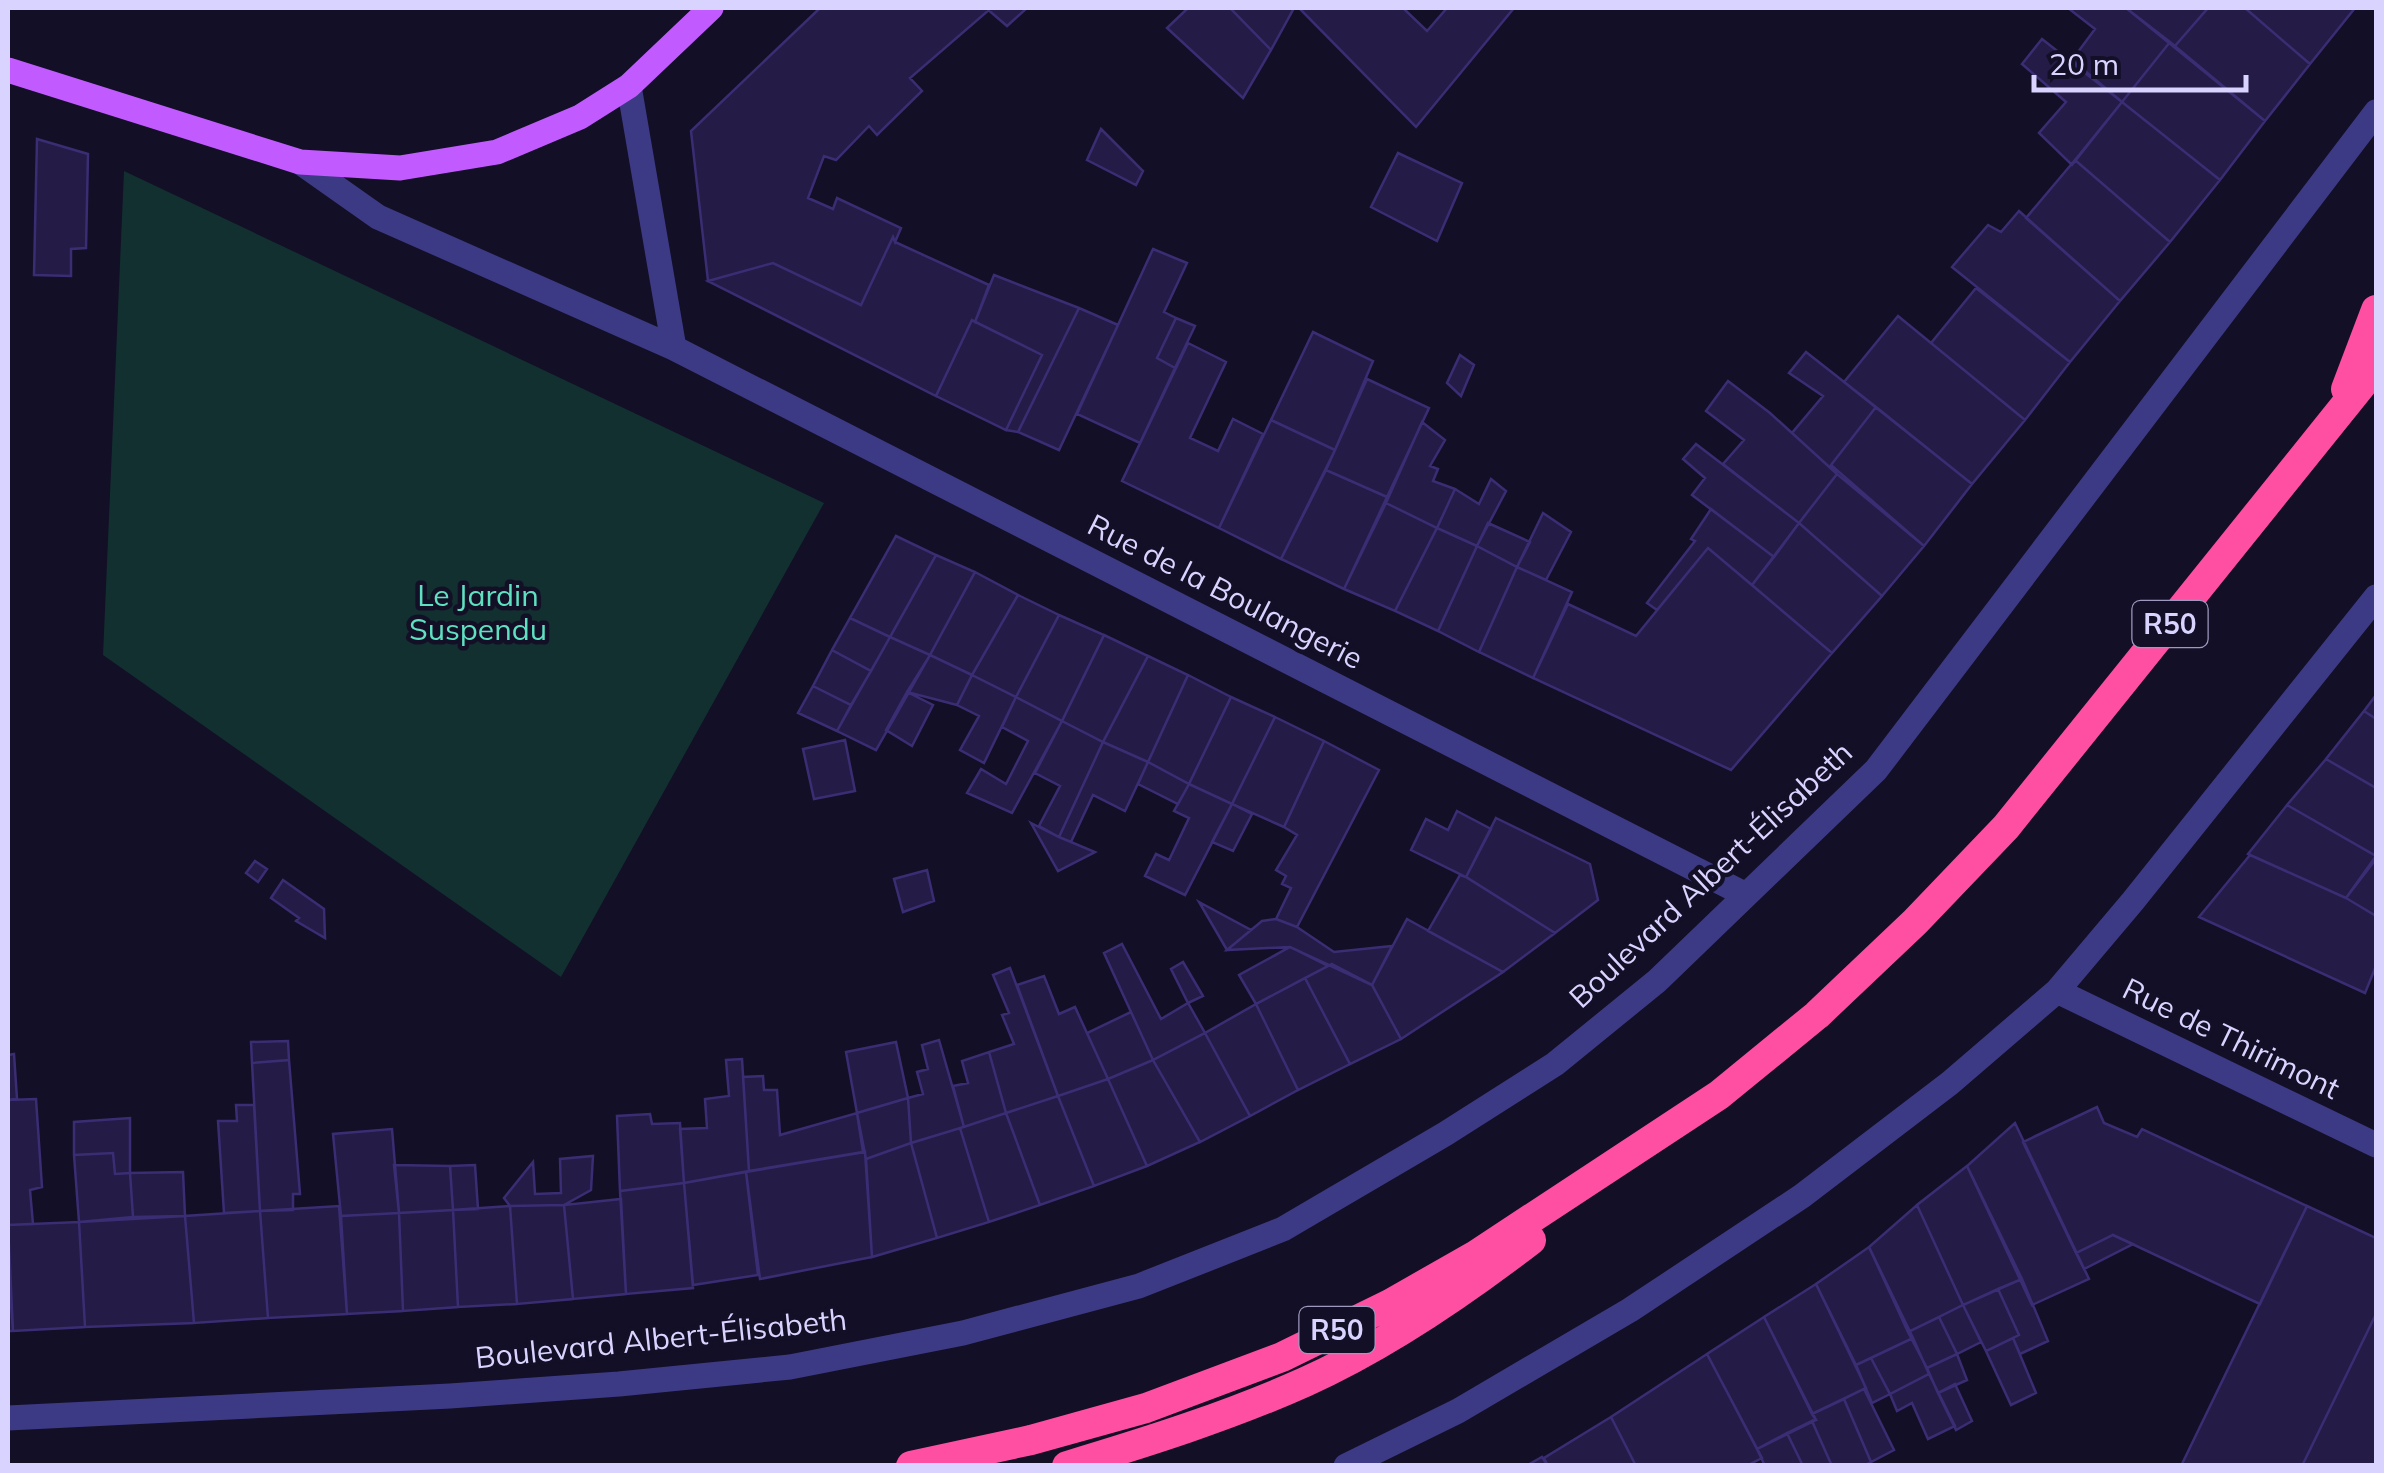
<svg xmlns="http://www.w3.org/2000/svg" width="2384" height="1473" viewBox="0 0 2384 1473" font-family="Mulish,sans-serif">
  <rect width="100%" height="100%" fill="#130f26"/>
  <!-- green -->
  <path fill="#12302f" d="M124,171L824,503L561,977L103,655Z"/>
  <!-- building -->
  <path fill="#241b47" stroke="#3b2d73" stroke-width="2.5" d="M820,8H986L989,10L910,78L922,91L877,135L869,126L836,160L824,156L808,198L833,209L837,198L901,228L895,242L893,237L861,305L773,263L708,281L691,131Z
    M986,8H1027L1007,26Z
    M1188,8H1230L1271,50L1243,98L1167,28Z
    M1230,8H1294L1271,50Z
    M1299,8H1403L1427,31L1447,8H1514L1416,127Z
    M2068,8H2126L2170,42L2122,102L2072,60L2095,29Z
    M2126,8H2208L2174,47Z
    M2208,8H2245L2310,64L2265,121L2174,47Z
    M2245,8H2355L2310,64Z
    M2042,39L2122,102L2072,165L2039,133L2066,102L2022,64Z
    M2170,42L2265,121L2220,180L2122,102Z
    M2122,102L2220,180L2170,242L2075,160Z
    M1101,129L1143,171L1136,185L1087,160Z
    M37,139L88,154L86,248L71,249V276L34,275Z
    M1398,153L1462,183L1437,241L1371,207Z
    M2075,160L2170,242L2120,301L2026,218Z
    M2019,211L2120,301L2070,362L1952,267L1988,225L2001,232Z
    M893,237L895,242L989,285L975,322L972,320L936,396L708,281L773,263L861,305Z
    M1153,249L1187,263L1164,312L1176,318L1157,358L1175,368L1140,443L1077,414Z
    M994,275L1079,308L1018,432L1006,430L1042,355L975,322Z
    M1976,288L2070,362L2025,420L1931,343Z
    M1079,308L1118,325L1059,450L1018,432Z
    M1898,316L2025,420L1972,484L1844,382Z
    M1176,318L1195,326L1175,368L1157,358Z
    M972,320L1042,355L1006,430L936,396Z
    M1313,332L1373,361L1335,450L1271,420Z
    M1188,343L1226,362L1190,438L1218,451L1233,419L1263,434L1219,528L1122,481Z
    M1806,352L1876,407L1831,465L1837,474L1792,433L1823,396L1789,373Z
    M1460,355L1474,365L1461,396L1447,383Z
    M1367,379L1429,408L1387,497L1326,470Z
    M1728,381L1770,413L1837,474L1799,523L1723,464L1744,440L1706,411Z
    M1876,407L1972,484L1924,546L1831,465Z
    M1271,420L1335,450L1281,559L1219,528Z
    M1422,422L1445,440L1430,466L1438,469L1433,481L1455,489L1437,528L1386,503Z
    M1696,444L1799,523L1774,557L1692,495L1705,478L1683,459Z
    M1326,470L1387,497L1344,589L1281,559Z
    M1837,474L1924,546L1882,596L1799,523Z
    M1491,479L1506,491L1477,546L1437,528L1455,489L1479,504Z
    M1386,503L1437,528L1395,611L1344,589Z
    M1711,509L1774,557L1752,585L1708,548L1657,610L1647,603L1695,541L1691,539Z
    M1543,513L1571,532L1546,580L1517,567Z
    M1488,523L1530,542L1517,567L1477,546Z
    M1799,523L1882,596L1832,653L1752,585Z
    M1437,528L1477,546L1438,631L1395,611Z
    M896,536L936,555L890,637L850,618Z
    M1477,546L1517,567L1479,652L1438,631Z
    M1708,548L1832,653L1731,770L1533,678L1568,604L1636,636Z
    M936,555L975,572L930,655L890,637Z
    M1517,567L1572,592L1533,678L1479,652Z
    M975,572L1018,595L972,675L930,655Z
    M1018,595L1059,615L1016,697L972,675Z
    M1059,615L1104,635L1062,721L1016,697Z
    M850,618L890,637L871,671L832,650Z
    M1104,635L1148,656L1103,742L1062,721Z
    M890,637L930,655L876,750L837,731Z
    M832,650L871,671L851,705L813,686Z
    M930,655L972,675L957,705L907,692Z
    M1148,656L1188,675L1148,762L1103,742Z
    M972,675L1016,697L984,763L960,750L979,716L957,705Z
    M1188,675L1231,697L1189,784L1148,762Z
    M813,686L851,705L837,731L798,713Z
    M907,692L933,705L912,746L886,730Z
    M2376,695V719L2364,711Z
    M1016,697L1062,721L1012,813L967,793L981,769L1006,784L1028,741L1002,727Z
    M1231,697L1275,717L1232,804L1189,784Z
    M2364,711L2376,719V788L2326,759Z
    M1275,717L1324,741L1284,827L1232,804Z
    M1062,721L1103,742L1059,837L1039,826L1060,786L1035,773Z
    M845,740L855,791L814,799L803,749Z
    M1324,741L1379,770L1297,927L1276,919L1291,888L1282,884L1286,876L1276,870L1297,835L1284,827Z
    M1103,742L1148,762L1125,811L1093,795L1071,842L1059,837Z
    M2326,759L2376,788V856L2287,805Z
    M1148,762L1189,784L1178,804L1138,784Z
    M1189,784L1232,804L1185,895L1145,876L1156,854L1169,860L1189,818L1174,811Z
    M1232,804L1252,814L1233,851L1212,842Z
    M2287,805L2376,856L2346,898L2248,854Z
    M1457,811L1491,829L1466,877L1411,850L1426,819L1448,830Z
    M1496,818L1590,864L1598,900L1555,933L1466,877Z
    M1031,823L1059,837L1095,852L1058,871Z
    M2250,855L2346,898L2376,916V966L2365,993L2199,917Z
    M2376,859V916L2346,898Z
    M255,861L267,869L258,882L246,873Z
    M927,870L934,901L903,912L894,879Z
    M1460,875L1466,877L1555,933L1503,972L1428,931Z
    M283,880L324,909L325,938L296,921L299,918L271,898Z
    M1199,902L1251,930L1227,950Z
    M1276,919L1297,927L1334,952L1392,946L1372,985L1290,947L1227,950L1262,921Z
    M1407,919L1503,972L1401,1039L1372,985Z
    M1122,944L1161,1019L1188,1003L1205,1033L1153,1060L1104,953Z
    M1290,947L1328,966L1256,1004L1239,975Z
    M1183,962L1203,996L1188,1003L1171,969Z
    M1332,964L1372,985L1401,1039L1350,1064L1305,978Z
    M1010,968L1058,1096L1006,1113L989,1052L1014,1044L1002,1015L1009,1013L993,975Z
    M1044,976L1059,1014L1075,1007L1108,1079L1058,1096L1017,985Z
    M1305,978L1350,1064L1298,1090L1256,1004Z
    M1256,1004L1298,1090L1250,1116L1205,1033Z
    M1131,1012L1153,1060L1108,1079L1087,1033Z
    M1205,1033L1250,1116L1200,1142L1153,1060Z
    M939,1040L964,1127L911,1143L908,1098L923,1094L917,1072L928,1069L922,1045Z
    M288,1041L289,1060L252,1063L251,1042Z
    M896,1042L908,1098L857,1113L846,1052Z
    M989,1052L1006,1113L964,1127L953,1086L968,1083L962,1061Z
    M14,1054L17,1099L8,1100V1055Z
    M742,1059L749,1171L684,1183L680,1129L707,1128L705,1099L729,1096L726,1060Z
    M289,1060L300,1194H293V1210L260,1211L252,1063Z
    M1153,1060L1200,1142L1147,1166L1108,1079Z
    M763,1076L764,1090H777L780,1135L857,1113L863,1152L749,1171L743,1077Z
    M1108,1079L1147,1166L1094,1186L1058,1096Z
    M1058,1096L1094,1186L1040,1205L1006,1113Z
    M908,1098L911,1143L866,1159L857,1113Z
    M36,1099L42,1187L30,1190L33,1224L8,1225V1100Z
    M236,1105H254L260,1211L224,1213L218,1121H237Z
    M2097,1107L2104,1123L2137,1137L2142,1129L2307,1206L2260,1304L2113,1235L2076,1253L2023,1142Z
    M1006,1113L1040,1205L989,1222L960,1128Z
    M650,1114L652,1124L680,1123L684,1183L620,1191L617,1116Z
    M130,1118V1173L115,1174L113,1153L74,1155V1122Z
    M2015,1123L2089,1279L2032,1305L1967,1166Z
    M960,1128L989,1222L937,1238L911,1143Z
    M392,1129L399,1213L341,1216L333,1134Z
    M911,1143L937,1238L872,1257L866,1159Z
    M865,1152L872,1257L760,1279L746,1172Z
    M113,1153L115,1174L130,1173L133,1217L79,1222L74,1155Z
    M593,1156L591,1190L564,1205L510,1206L504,1198L533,1162L535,1194L561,1193L560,1159Z
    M394,1165L450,1166L453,1210L399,1213Z
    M475,1165L478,1209L453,1210L450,1166Z
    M1967,1166L2022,1279L1963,1305L1917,1205Z
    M183,1172L185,1216L133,1217L130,1173Z
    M746,1172L758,1275L693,1285L684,1183Z
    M684,1183L693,1288L626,1294L620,1191Z
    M621,1199L626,1294L573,1299L564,1205Z
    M564,1205L573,1299L517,1304L510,1206Z
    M1917,1205L1963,1305L1908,1332L1869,1247Z
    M339,1206L347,1314L268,1318L260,1211Z
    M510,1206L517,1304L458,1307L453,1210Z
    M2307,1206L2376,1238V1314L2302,1466H2181Z
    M453,1210L458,1307L403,1311L399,1213Z
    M260,1211L268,1318L194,1323L185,1216Z
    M399,1213L403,1311L347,1314L341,1216Z
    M185,1216L194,1323L85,1327L79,1222Z
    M79,1222L85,1327L13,1331L8,1225Z
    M2113,1235L2133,1244L2084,1269L2076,1253Z
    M1869,1247L1913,1338L1856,1365L1816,1284Z
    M8,1263L13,1331H8Z
    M2022,1279L2048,1341L2020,1354L2013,1338L2019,1335L1998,1289Z
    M1816,1284L1866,1388L1812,1414L1764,1317Z
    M1998,1289L2019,1335L1986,1351L1963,1305Z
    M1963,1305L1981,1342L1957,1354L1939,1317Z
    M2376,1314V1466H2302Z
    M1764,1317L1816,1420L1757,1449L1707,1354Z
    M1939,1317L1957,1354L1927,1368L1908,1332Z
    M1913,1338L1929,1374L1890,1394L1871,1358Z
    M2013,1338L2036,1393L2011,1405L1986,1351Z
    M1707,1354L1762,1458L1746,1466H1636L1611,1417Z
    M1957,1354L1967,1380L1938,1393L1927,1368Z
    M1871,1358L1890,1394L1872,1403L1856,1365Z
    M1929,1374L1955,1426L1928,1439L1912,1403L1897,1411L1890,1394Z
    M1955,1384L1972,1421L1956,1430L1938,1393Z
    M1864,1389L1894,1450L1871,1462L1844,1399Z
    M1844,1399L1871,1462L1863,1466H1832L1812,1421L1816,1420L1812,1414Z
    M1611,1417L1636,1466H1548L1544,1458Z
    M1812,1421L1832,1466H1803L1787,1433Z
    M1787,1433L1803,1466H1765L1757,1449Z
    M1542,1457L1548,1466H1526Z"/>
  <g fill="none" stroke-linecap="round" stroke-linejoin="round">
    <!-- minor -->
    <path stroke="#3d3a85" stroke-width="25" d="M629,86L674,348
      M300,162L378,217L674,348L1746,895
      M2057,991L2376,1145
      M8,1418L450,1396L619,1384L790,1367L963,1333L1139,1286L1283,1229L1445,1134L1555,1064L1657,981L1876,770L2376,112
      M1346,1466L1458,1411L1630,1310L1802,1196L1950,1083L2057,991L2133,901L2376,597"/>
    <!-- major -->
    <path stroke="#c25bff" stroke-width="25" d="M8,70L300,162L400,168L497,152L580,117L629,86L711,8"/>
    <!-- highway -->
    <path stroke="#ff4fa3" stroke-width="30" d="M2346,389L2376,310
      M911,1466L1031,1440L1146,1408L1282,1357L1390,1304L1476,1255L1719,1095L1817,1015L1915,922L2006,827L2376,367
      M1067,1466C1147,1442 1229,1416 1305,1382C1385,1346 1461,1294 1531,1240"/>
  </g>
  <g text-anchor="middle" stroke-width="9" stroke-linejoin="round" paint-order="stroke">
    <!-- shield labels -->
    <g fill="#130f26" stroke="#9e99be" stroke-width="2.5">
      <rect x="2132.5" y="601" width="75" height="46" rx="8"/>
      <rect x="1299.5" y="1307" width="75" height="46" rx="8"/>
    </g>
    <g font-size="28" font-weight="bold" fill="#d9d4ff">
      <text x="2170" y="634">R50</text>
      <text x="1337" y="1340">R50</text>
    </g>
    <!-- street labels -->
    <g font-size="30" fill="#d9d4ff" stroke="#130f26">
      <text transform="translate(1225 592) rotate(27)" y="10">Rue de la Boulangerie</text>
      <text transform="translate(1711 875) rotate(-43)" y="10">Boulevard Albert-Élisabeth</text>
      <text transform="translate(2231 1039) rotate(26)" y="10">Rue de Thirimont</text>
      <text transform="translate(661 1339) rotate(-6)" y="10">Boulevard Albert-Élisabeth</text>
    </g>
    <!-- park labels -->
    <g font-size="30" fill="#5fe0c0" stroke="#130f26">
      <text x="478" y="606">Le Jardin<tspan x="478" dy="34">Suspendu</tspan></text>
    </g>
  </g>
  <!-- border -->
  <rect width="2384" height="1473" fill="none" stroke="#d9d4ff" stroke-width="20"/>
  <!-- scale -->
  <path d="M2034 75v15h212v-15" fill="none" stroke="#d9d4ff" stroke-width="5"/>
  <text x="2049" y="75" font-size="30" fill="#d9d4ff" stroke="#130f26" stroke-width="8" paint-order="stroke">20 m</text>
</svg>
